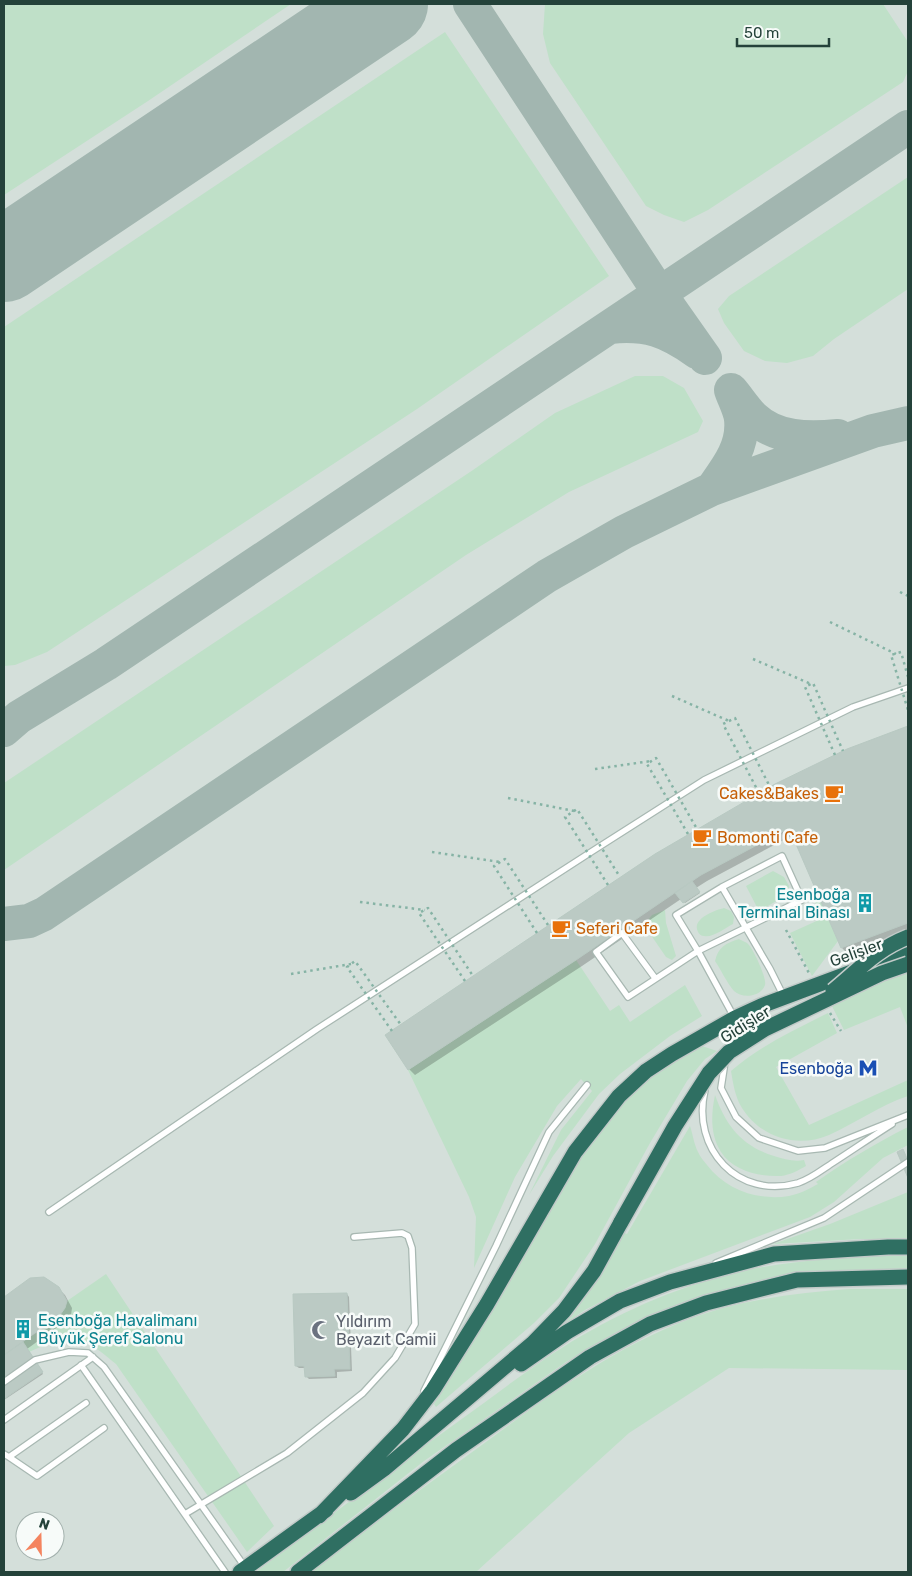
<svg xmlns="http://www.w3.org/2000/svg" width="912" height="1576" viewBox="0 0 912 1576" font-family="Rubik,sans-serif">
  <rect width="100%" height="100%" fill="#e6efeb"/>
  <!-- built -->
  <path fill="#d4dfda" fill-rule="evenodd" d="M4,4H908V1572H4ZM25,1521H55V1551H25Z"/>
  <!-- green -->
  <path fill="#bfe0c8" d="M4,4H291L148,101L4,195Z
    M545,4H883L908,42V71L903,82L708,210L684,222L664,215L646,206L550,63L543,34Z
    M445,32L609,276L417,409L47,652L15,665L4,666V327Z
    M908,177V289L834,339L813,356L787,363L765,361L744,351L724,323L718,309L729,296Z
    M635,376H663L684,388L703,421L698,432L569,492L466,555L4,870V783L473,470L555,413Z
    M773,871L784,877L789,886L787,895L759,911L746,886Z
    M819,897L838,941L812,976L790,933L821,919L815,902Z
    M724,908L731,911L734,917L733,924C725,928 713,938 704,936C701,936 699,934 698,932C691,919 715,910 724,908Z
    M665,910L666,923L676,956L672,960L666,957L644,925L652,915Z
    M739,939C742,941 747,942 749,945C754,951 767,978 765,985C761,997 742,999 734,991C727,983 721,970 715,961C718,947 726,943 739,939Z
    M576,960L610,1011L619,1005L630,1022L685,985L702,1016L670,1036L620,1074L599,1094L553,1156L529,1195L561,1130L592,1091L581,1079L557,1106L515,1177L474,1268L476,1217L469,1197L408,1070Z
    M908,971V1028L900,1007L844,1030L831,1004L861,990Z
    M828,1013L837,1033L776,1067L809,1125L908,1080V1096C880,1105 856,1123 829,1135C797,1149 760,1137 742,1108C735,1097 733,1083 731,1071C760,1046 794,1030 828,1013Z
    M702,1046L717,1051L705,1059L687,1081L650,1143L595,1244L559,1298L534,1323L436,1407L434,1404L455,1371L580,1152L612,1113L654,1075Z
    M715,1095C726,1126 742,1146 774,1156C784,1159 794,1162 804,1160L806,1166C799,1170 790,1175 781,1176C760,1177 733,1171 721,1152C710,1135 711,1114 715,1095Z
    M690,1126C693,1135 694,1144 698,1152C700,1157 704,1161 707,1165C726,1190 758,1201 789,1196C799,1194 809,1189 818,1184L816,1182C846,1161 876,1143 908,1127V1145L883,1158L834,1202L810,1217L640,1281L585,1310L554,1331L622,1232L627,1234Z
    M908,1192V1239H860L773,1244L830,1224Z
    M884,1255H908V1270L792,1276L738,1287L692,1300L653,1315L615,1333L566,1362L424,1461L283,1572H256C323,1521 391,1470 459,1421C487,1401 514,1380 542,1361C594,1325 652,1297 712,1279C767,1262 826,1259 884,1255Z
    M106,1274L274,1526L247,1552L116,1364C80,1334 73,1331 29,1352L23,1342C38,1331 62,1320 67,1301Z
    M850,1289H908V1370L729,1368L629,1433L476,1572H311C365,1530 420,1490 475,1450C551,1394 630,1334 723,1308C765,1297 807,1292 850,1289Z"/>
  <!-- shadow -->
  <path fill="#0003" d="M908,728V931L848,954L842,948L793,835L707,881L696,888L700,893L685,903L681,899L582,966L415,1075L409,1069L848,750Z
    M30,1279L58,1288L65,1295L72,1308L71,1315L66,1321L27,1349L43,1374L4,1400V1298Z
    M347,1294L349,1297L352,1371L337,1372V1378L309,1379L306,1376V1368H299L296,1366Z"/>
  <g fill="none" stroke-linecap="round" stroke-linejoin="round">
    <!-- taxiway -->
    <path stroke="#a2b6b0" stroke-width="34" d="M470,4L660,294L705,358
      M610,327C647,323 667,331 697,352
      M712,489C727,468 744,447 741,419C740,410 734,399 731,390C738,398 745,409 753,417C776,439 808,439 838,436
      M4,730L19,717L106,664L908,127
      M4,924L29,921L44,914L547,576L624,532L712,489L873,431L908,423"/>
    <!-- runway -->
    <path stroke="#a2b6b0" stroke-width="84" d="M4,260L386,4"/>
  </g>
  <!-- building -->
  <path fill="#bbcac4" stroke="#b8c9c2" d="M908,726V923L841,948L789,828L701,875L576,960L408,1070L385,1035L655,854L775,784L847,749Z
    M692,881L700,892L683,903L675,893Z
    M903,1149L908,1161V1178L897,1152Z
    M44,1277L59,1287L67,1301L65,1308L60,1315L4,1355V1297L30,1278Z
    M347,1293L350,1369H334L335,1376L305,1377L304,1366H295L293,1294Z
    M23,1342L43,1372L4,1399V1355Z"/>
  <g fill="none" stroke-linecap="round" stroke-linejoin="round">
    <!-- lane casing -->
    <g stroke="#a8b8b2" stroke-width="8">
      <path id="lane" d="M655,978L622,933L596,952L628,997L698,951L802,900L782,856L722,887
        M734,1017L698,951L676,915L722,887L770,969L784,997
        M740,1039L758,1012
        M725,1062L721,1088L736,1117L759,1138L798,1151L825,1148L908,1115
        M705,1090C691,1149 738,1200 798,1183C811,1179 823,1169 834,1162C854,1149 873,1136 892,1124
        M49,1212L317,1029L591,852L704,780L853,707L908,688
        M716,1263L824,1218L908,1162
        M81,1365L225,1572
        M4,1382L35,1360L69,1352L88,1353L104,1367L245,1567
        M424,1391L496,1246L549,1132L587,1085
        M4,1420L93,1357
        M4,1454L9,1457L86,1403
        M9,1457L37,1476L104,1428
        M185,1514L287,1453L363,1393L395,1358L415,1324L412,1248L408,1236L402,1233L354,1237"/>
    </g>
    <!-- highway casing -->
    <g stroke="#c2cac8" stroke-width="18">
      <path id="highway" d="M521,1364L567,1332L620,1301L670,1282L774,1254L888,1247H908
        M351,1493L384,1469L533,1343L564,1311L594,1271L621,1222
        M319,1516L403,1429L433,1390L487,1304L575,1152L619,1096L646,1071L672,1054L735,1018L761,1006L908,951
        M240,1572L326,1510
        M298,1572L456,1450L590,1357L650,1324L706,1303L797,1280L908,1277"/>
    </g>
    <!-- path -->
    <path stroke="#86b3a5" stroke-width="2.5" stroke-dasharray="2.5 4" stroke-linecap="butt" d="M900,592L908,596
      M830,622L896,654
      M753,659L811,684
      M672,696L729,721
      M595,769L651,761
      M508,798L574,811
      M432,852L500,862
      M360,902L425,910
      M786,930L810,975
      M291,974L351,964
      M830,1013L841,1031"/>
    <!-- lane -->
    <use href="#lane" stroke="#fff" stroke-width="5.5"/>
    <!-- highway -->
    <use href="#highway" stroke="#2f6f62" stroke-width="15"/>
    <!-- highway-bridge casing -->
    <g stroke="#c2cac8" stroke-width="18" stroke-linecap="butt">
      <path id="highway-bridge" d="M833,991C860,969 875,950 908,937
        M621,1222L675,1126L709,1073L729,1052L765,1029L882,973L908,964"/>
    </g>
    <!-- path-bridge -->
    <path stroke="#86b3a5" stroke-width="2.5" stroke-dasharray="2.5 4" stroke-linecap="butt" d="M908,677L901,652L891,655L908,710
      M835,755L805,687L813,683L843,751
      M759,793L723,724L735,718L770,787
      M688,834L647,764L656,758L697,829
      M608,885L565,817L577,809L620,877
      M537,933L494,866L505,859L548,925
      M465,981L419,913L428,908L473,976
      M392,1031L347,967L355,961L401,1025"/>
    <!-- highway-bridge -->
    <use href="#highway-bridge" stroke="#2f6f62" stroke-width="15"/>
  </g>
  <!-- icons -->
  <defs>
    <g id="cafe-bare" transform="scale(1.5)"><path d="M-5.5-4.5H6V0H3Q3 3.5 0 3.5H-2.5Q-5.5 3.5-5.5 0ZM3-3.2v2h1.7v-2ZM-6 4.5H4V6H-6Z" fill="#e8710a" stroke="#f7fbf9" stroke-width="2.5" paint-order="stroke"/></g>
    <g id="building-bare" transform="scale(1.5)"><path d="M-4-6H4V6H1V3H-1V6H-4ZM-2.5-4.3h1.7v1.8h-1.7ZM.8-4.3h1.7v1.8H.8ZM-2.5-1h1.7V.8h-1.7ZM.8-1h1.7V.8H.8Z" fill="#0f9aa8" stroke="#f7fbf9" stroke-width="2.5" paint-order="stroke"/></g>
    <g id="metro-bare" transform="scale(1.5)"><path d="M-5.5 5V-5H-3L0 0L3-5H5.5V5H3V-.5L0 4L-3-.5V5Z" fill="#1a4fb4" stroke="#f7fbf9" stroke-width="2.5" paint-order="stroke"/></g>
    <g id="mosque-bare" transform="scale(1.5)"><path d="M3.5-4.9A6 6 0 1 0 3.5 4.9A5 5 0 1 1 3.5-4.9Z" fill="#6b7280" stroke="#f7fbf9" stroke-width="2.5" paint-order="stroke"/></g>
  </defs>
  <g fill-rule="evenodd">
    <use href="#cafe-bare" x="834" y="793"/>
    <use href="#cafe-bare" x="702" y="837"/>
    <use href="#building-bare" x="865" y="903"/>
    <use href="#cafe-bare" x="561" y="928"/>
    <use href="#metro-bare" x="868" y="1068"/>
    <use href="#building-bare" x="23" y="1329"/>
    <use href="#mosque-bare" x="321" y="1330"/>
  </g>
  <g text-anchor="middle" stroke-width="5" stroke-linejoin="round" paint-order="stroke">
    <!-- food labels -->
    <g font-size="16" fill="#c56008" stroke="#f7fbf9" text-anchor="start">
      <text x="819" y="799" text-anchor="end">Cakes&amp;Bakes</text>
      <text x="717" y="843">Bomonti Cafe</text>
      <text x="576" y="934">Seferi Cafe</text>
    </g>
    <!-- culture labels -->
    <g font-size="16" fill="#0d838f" stroke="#f7fbf9" text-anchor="end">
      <text x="850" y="900">Esenboğa<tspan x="850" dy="18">Terminal Binası</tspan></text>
      <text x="38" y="1326" text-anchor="start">Esenboğa Havalimanı<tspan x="38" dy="18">Büyük Şeref Salonu</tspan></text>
    </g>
    <!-- street labels -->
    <g font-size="16" fill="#24423a" stroke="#f7fbf9">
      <text transform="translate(856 952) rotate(-20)" y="6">Gelişler</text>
      <text transform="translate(745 1024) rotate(-32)" y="6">Gidişler</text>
    </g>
    <!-- transit labels -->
    <g font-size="16" fill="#164399" stroke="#f7fbf9" text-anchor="end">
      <text x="853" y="1074">Esenboğa</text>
    </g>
    <!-- worship labels -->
    <g font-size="16" fill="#5b616d" stroke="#f7fbf9" text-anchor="start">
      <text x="336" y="1327">Yıldırım<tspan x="336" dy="18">Beyazıt Camii</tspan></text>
    </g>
  </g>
  <!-- border -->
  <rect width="912" height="1576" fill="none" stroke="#24423a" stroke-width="10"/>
  <!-- north arrow -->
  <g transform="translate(40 1536) rotate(20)"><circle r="24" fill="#f7fbf9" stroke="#a3b1ad"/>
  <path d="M0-4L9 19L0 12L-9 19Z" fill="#f4845f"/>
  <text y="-8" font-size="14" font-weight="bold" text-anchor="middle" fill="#24423a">N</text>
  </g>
  <!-- scale -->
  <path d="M737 38v8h92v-8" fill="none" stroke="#24423a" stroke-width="2.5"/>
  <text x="744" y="38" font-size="15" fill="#24423a" stroke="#f7fbf9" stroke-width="4" paint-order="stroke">50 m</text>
</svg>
